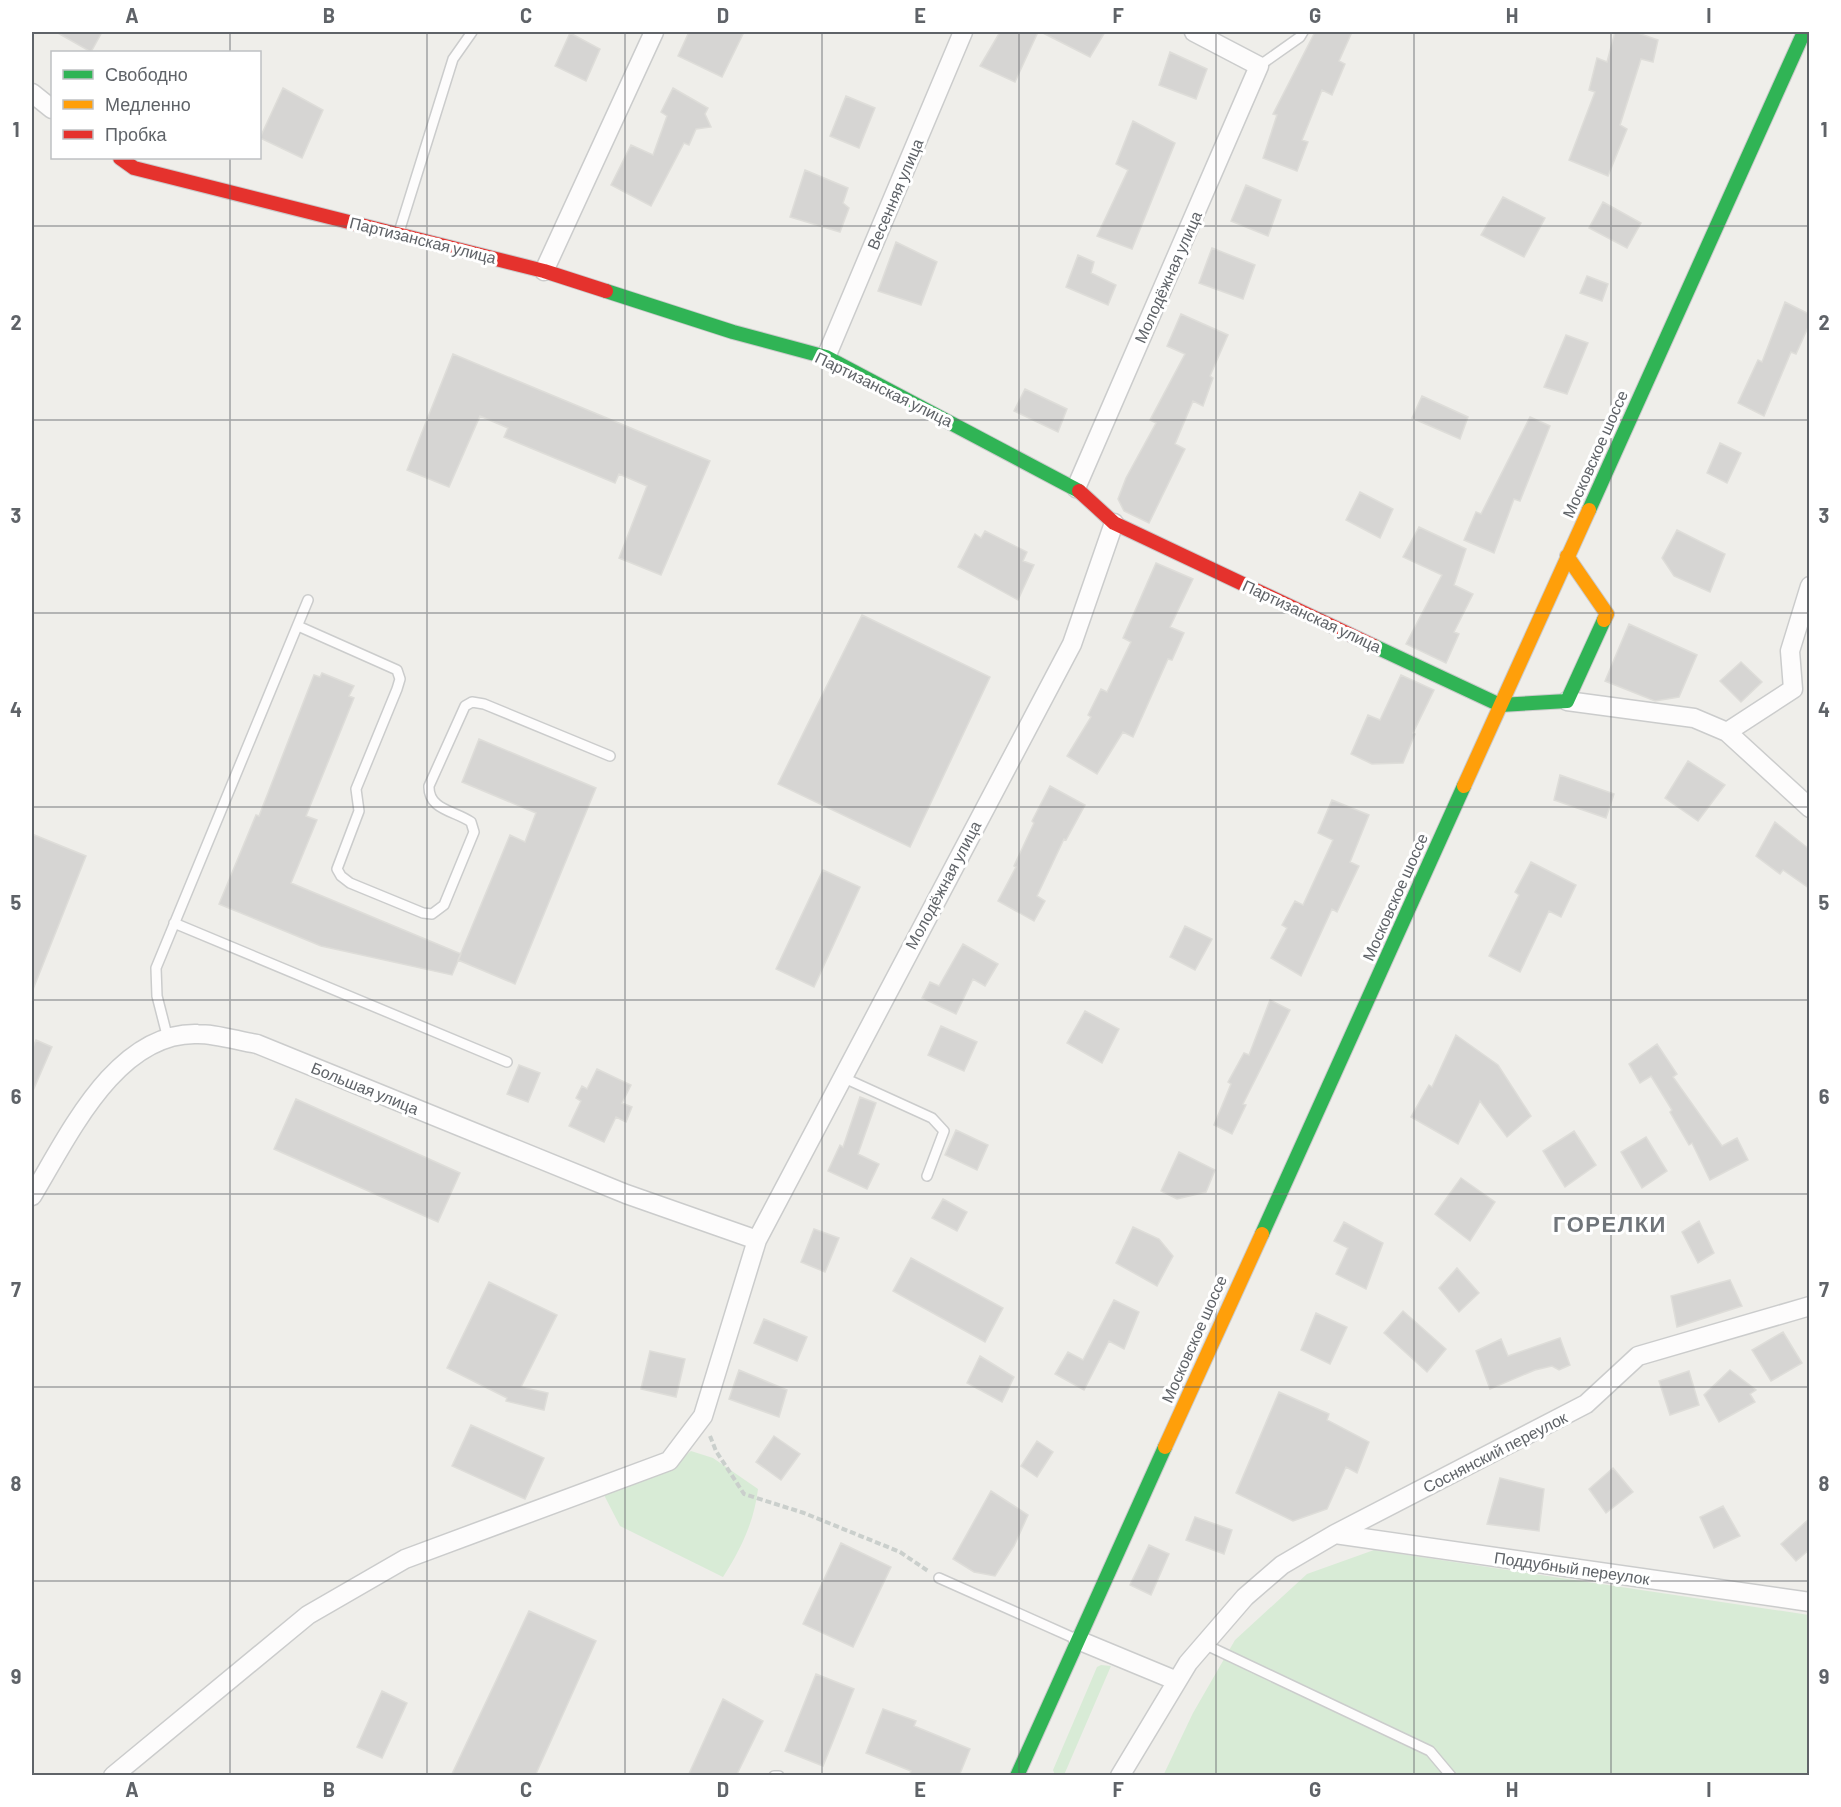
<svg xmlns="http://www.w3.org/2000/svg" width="1841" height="1807" viewBox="0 0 1841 1807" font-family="Barlow,sans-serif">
  <rect width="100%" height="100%" fill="#efeeea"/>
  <!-- green -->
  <path fill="#d8ebd6" d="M691,1451L713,1458L758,1489C754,1522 741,1549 723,1577L620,1526L604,1495L670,1468Z
    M1374,1550L1809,1615V1775L1163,1776L1193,1713L1235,1640L1307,1574Z
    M1101,1665L1111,1666L1064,1775H1055L1053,1770L1097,1667Z"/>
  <!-- building -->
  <path fill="#d6d5d3" stroke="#deddd9" stroke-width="1.5" d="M56,32H102L91,52Z
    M689,32H744L722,77L678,56Z
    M1000,32H1038L1015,82L980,66Z
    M1041,32H1105L1090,57Z
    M1315,32H1352L1339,61L1345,64L1332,95L1322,90L1302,140L1308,142L1297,171L1263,158L1277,115L1273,114Z
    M1615,32H1635L1658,40L1653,62L1641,59L1620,125L1627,129L1608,176L1569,160L1595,92L1589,90L1597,58L1607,62Z
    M570,33L600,49L586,81L555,66Z
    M1170,52L1207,69L1196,99L1159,85Z
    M283,88L323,110L302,158L260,138Z
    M673,88L708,108L705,114L711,127L696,129L689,145L684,143L651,206L611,185L631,145L653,155L667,116L661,112Z
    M846,96L875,108L859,148L830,136Z
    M1133,121L1175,143L1132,249L1097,236L1128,170L1116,164Z
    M805,170L848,188L843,203L849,208L840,232L790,217Z
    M1246,185L1281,200L1268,236L1231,221Z
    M1503,197L1545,218L1524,257L1481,235Z
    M1603,202L1641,223L1627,248L1589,228Z
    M896,242L937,262L921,305L878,291Z
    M1212,248L1255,265L1243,299L1199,283Z
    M1078,255L1094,262L1091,273L1116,285L1108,305L1066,287Z
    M1587,276L1608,284L1602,301L1580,293Z
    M1785,302L1809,314V325L1796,354L1791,352L1764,416L1738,403L1758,360L1762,362Z
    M1181,314L1228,335L1210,376L1213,378L1203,406L1193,401L1175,444L1185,449L1149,523L1124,511L1118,499L1126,478L1156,423L1150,420L1185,354L1167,346Z
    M1566,335L1588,343L1567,394L1544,387Z
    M453,354L710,461L661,575L619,558L647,486L619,474L615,483L504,437L508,428L480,416L449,487L407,470Z
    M1025,389L1067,409L1058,432L1014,411Z
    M1422,396L1468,417L1460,439L1412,418Z
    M1530,417L1550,426L1520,501L1514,499L1494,553L1464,540L1476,512L1481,514Z
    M1720,443L1741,453L1727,483L1707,473Z
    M1360,492L1393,509L1380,538L1346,520Z
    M1419,527L1466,549L1454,585L1473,594L1454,632L1459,634L1446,663L1406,644L1442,575L1403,557Z
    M1677,530L1725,554L1710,592L1674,576L1662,558Z
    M985,531L1027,552L1023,561L1034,565L1018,600L958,567L975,534L981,538Z
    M1156,563L1193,579L1170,627L1184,633L1172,660L1168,659L1133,737L1123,732L1097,774L1067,756L1091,717L1088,715L1101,689L1107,692L1131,642L1123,638Z
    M862,615L990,677L910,847L778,784Z
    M1629,624L1697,655L1679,697L1655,701L1605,681Z
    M1741,662L1762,682L1741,702L1720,681Z
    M322,673L354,686L349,696L354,698L306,816L317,820L291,883L461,954L452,975L321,946L219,904L256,815L259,816L314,675L320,677Z
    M1401,675L1434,690L1413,733L1415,734L1403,763L1372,764L1351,754L1368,715L1380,720Z
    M479,739L596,788L515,984L458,960L510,835L525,842L536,813L462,782Z
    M1688,761L1725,785L1698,821L1665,798Z
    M1560,775L1614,794L1606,818L1554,800Z
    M1050,786L1085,805L1066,840L1064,839L1037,896L1045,901L1034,921L998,901L1016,867L1014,866L1034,823L1032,821Z
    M1332,800L1369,815L1350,862L1359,866L1337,912L1332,909L1301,976L1271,958L1287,928L1282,925L1295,901L1303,905L1333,840L1318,833Z
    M1775,822L1809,849V888L1783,870L1780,874L1756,856Z
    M32,834L86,856L32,992Z
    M1531,862L1576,885L1561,917L1549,911L1520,972L1489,956L1519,895L1515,892Z
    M823,870L860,887L814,987L776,969Z
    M1185,926L1212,939L1195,970L1170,957Z
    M963,944L998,964L985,986L973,979L956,1014L922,998L930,982L939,986Z
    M1270,1000L1290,1010L1243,1104L1246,1105L1232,1134L1214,1125L1231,1084L1228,1082L1244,1053L1249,1055Z
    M1085,1011L1119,1029L1102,1063L1067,1043Z
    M941,1026L977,1042L964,1071L928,1055Z
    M1456,1035L1498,1065L1531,1116L1507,1137L1480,1101L1458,1144L1411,1117L1429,1085L1432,1087Z
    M36,1040L52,1047L32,1093V1050Z
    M1657,1044L1677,1074L1673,1077L1722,1146L1737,1138L1748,1160L1710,1180L1692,1143L1689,1145L1670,1112L1672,1110L1651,1076L1640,1083L1629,1064Z
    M519,1065L540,1073L528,1102L507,1094Z
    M597,1069L631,1085L622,1103L632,1107L626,1122L616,1117L604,1142L569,1126L581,1101L576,1098L582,1086L587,1089Z
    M860,1097L876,1103L858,1154L879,1164L867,1189L828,1171L840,1145L843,1147Z
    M296,1099L460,1173L438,1222L274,1149Z
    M956,1130L988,1145L977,1170L945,1155Z
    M1574,1131L1596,1165L1565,1187L1543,1151Z
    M1646,1137L1667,1171L1642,1188L1621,1152Z
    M1179,1152L1215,1170L1206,1192L1177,1199L1161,1191Z
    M1461,1178L1495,1202L1470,1241L1435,1214Z
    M943,1199L967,1212L957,1231L932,1218Z
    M1699,1221L1714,1253L1698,1263L1682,1232Z
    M1344,1222L1383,1243L1366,1289L1336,1274L1348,1248L1334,1241Z
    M1133,1227L1159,1239L1173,1256L1157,1286L1116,1263Z
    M814,1229L839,1238L825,1272L801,1262Z
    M911,1258L1003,1308L985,1342L893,1291Z
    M1457,1268L1479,1293L1459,1312L1439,1288Z
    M1730,1280L1742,1306L1677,1327L1671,1296Z
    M489,1282L557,1315L521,1387L548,1393L544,1410L506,1401L507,1398L447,1368Z
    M1114,1300L1139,1312L1124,1349L1109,1341L1084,1390L1055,1374L1068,1352L1083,1360Z
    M1403,1311L1446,1349L1427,1372L1384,1333Z
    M1316,1313L1347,1327L1330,1364L1301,1350Z
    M764,1319L807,1337L797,1361L754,1343Z
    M1783,1332L1802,1363L1771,1381L1752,1350Z
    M1560,1338L1570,1365L1559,1370L1552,1366L1535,1370L1490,1389L1476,1351L1501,1339L1508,1356Z
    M650,1351L685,1359L676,1397L641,1389Z
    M980,1356L1014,1377L1002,1402L967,1383Z
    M739,1370L787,1390L779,1417L729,1399Z
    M1730,1370L1756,1390L1750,1394L1755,1402L1719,1422L1704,1395Z
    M1689,1371L1699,1405L1670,1415L1659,1381Z
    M1279,1392L1329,1414L1327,1420L1369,1442L1357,1473L1346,1467L1327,1509L1293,1521L1236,1493Z
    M471,1425L544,1458L525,1499L452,1466Z
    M774,1436L800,1454L781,1480L756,1462Z
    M1037,1441L1053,1452L1037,1477L1021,1466Z
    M1613,1468L1633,1492L1606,1513L1589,1489Z
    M1500,1478L1544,1489L1539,1531L1487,1524Z
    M991,1491L1028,1515L1014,1546L995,1576L974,1572L953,1559Z
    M1723,1506L1740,1536L1714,1548L1700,1517Z
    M1195,1517L1232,1530L1224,1554L1186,1540Z
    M1809,1519V1550L1796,1561L1781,1544Z
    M841,1543L891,1567L853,1647L803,1624Z
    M1149,1545L1169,1554L1151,1595L1130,1585Z
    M529,1611L596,1641L535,1776H451Z
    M816,1674L854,1689L823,1766L785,1751Z
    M382,1691L407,1703L382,1758L357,1747Z
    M723,1699L763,1721L736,1776H688Z
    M883,1709L916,1721L914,1726L970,1749L959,1776H909L911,1771L866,1753Z"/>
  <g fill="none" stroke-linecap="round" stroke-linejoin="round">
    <!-- lane casing -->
    <g stroke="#cbcccc" stroke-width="12">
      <path id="lane" d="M1259,66L1300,37L1303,32
        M399,232L453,59L472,32
        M298,626L397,670L400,679L397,689L356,789L359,811L337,869L341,876L350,883L423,913L432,914L444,905L474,832L471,822C456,811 428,810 429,786L465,706L472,702L484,704L610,756
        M174,923L507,1062
        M168,1039L157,996L156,968L308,600
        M842,1077L932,1118L944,1131L927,1176
        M939,1578L1076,1639
        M1204,1644L1430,1751L1451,1776
        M774,1776H779"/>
    </g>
    <!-- street casing -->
    <g stroke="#cbcccc" stroke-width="21">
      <path id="street" d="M32,93L52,109
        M544,271L654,32
        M826,357L963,32
        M1076,488L1259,66L1194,32
        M1567,701L1694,718L1727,732L1810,808
        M1727,732L1793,689L1790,651L1810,586
        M32,1196C68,1137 116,1031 198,1034C217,1034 238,1041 257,1044L626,1194L757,1240
        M1335,1534L1810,1602
        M1078,1640L1177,1681
        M113,1776L308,1615L405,1559L669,1461L703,1416L757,1240L1072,644L1114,523
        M1120,1776L1188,1663L1245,1597L1282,1565L1335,1534L1586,1404L1638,1356L1810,1306"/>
    </g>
    <!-- fast casing -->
    <g stroke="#cacacb" stroke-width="16">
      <path id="fast" d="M606,291L733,332L826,357L1079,491
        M1589,510L1804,32
        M1374,646L1500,705L1567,701L1604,620
        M1262,1234L1464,786
        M1017,1776L1165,1447"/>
    </g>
    <!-- slow casing -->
    <g stroke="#cacacb" stroke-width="16">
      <path id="slow" d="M1567,556L1607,614L1604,620
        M1464,786L1589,510
        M1165,1447L1262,1234"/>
    </g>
    <!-- jam casing -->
    <g stroke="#cacacb" stroke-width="16">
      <path id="jam" d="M120,158L134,168L544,271L606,291
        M1079,491L1114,523L1374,646"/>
    </g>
    <!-- path -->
    <path stroke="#cacfcc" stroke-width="4" stroke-dasharray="6 3" stroke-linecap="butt" d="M710,1436L716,1451L744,1494L804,1513L900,1552L928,1571"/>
    <!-- lane -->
    <use href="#lane" stroke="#fdfcfc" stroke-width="9"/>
    <!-- street -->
    <use href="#street" stroke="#fdfcfc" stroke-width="18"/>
    <!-- fast -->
    <use href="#fast" stroke="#30b455" stroke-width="14"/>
    <!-- slow -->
    <use href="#slow" stroke="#ff9f0a" stroke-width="14"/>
    <!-- jam -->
    <use href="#jam" stroke="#e5322d" stroke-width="14"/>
  </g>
  <!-- grid -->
  <path fill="none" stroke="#5f6368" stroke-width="1.5" stroke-opacity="0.55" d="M230,32V52M427,32V1776M625,32V1776M822,32V1776M1019,32V1776M1216,32V1776M1414,32V1776M1611,32V1776M230,158V1776M32,226H1810M32,420H1810M32,613H1810M32,807H1810M32,1000H1810M32,1194H1810M32,1387H1810M32,1581H1810"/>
  <g text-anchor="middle" stroke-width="6" stroke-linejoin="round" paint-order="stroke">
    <!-- street labels -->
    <g font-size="16" fill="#5f6368" stroke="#fff">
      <text transform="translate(895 194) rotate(-67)" y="6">Весенняя улица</text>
      <text transform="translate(423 240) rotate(14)" y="6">Партизанская улица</text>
      <text transform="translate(1168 277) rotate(-66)" y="6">Молодёжная улица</text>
      <text transform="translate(884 389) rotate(26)" y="6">Партизанская улица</text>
      <text transform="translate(1595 454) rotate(-66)" y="6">Московское шоссе</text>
      <text transform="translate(1312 616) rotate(25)" y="6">Партизанская улица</text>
      <text transform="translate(943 885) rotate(-62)" y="6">Молодёжная улица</text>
      <text transform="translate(1395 897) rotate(-66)" y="6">Московское шоссе</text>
      <text transform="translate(365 1088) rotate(22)" y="6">Большая улица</text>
      <text transform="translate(1194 1339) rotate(-66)" y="6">Московское шоссе</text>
      <text transform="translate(1495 1452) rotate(-27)" y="6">Соснянский переулок</text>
      <text transform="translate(1572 1568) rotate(8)" y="6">Поддубный переулок</text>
    </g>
    <!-- district labels -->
    <g font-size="22" font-weight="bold" letter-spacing="1.5" fill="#70757a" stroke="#fff">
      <text x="1610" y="1232">ГОРЕЛКИ</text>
    </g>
  </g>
  <!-- border -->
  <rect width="1841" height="1807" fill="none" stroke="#ffffff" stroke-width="66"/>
  <!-- legend -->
  <rect x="51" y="51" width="210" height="108" fill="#ffffff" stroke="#bfc1c3" stroke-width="1.5"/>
  <rect x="63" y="70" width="30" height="9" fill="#30b455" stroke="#bfc1c3" stroke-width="1.5"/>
  <text x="105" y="81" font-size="18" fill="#5f6368">Свободно</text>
  <rect x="63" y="100" width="30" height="9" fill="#ff9f0a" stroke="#bfc1c3" stroke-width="1.5"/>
  <text x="105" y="111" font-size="18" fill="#5f6368">Медленно</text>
  <rect x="63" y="130" width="30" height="9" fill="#e5322d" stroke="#bfc1c3" stroke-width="1.5"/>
  <text x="105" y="141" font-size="18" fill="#5f6368">Пробка</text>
  <rect x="33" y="33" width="1775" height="1741" fill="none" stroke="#5f6368" stroke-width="2"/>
  <g font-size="20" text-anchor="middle" font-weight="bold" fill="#5f6368">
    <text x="132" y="23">A</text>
    <text x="329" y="23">B</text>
    <text x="526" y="23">C</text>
    <text x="723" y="23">D</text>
    <text x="920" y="23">E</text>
    <text x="1118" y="23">F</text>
    <text x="1315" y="23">G</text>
    <text x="1512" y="23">H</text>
    <text x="1709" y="23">I</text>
    <text x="16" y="137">1</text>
    <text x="1824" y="137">1</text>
    <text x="16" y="330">2</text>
    <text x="1824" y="330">2</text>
    <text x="16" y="523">3</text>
    <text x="1824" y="523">3</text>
    <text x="16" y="717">4</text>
    <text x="1824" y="717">4</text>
    <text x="16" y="910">5</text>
    <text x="1824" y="910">5</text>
    <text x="16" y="1104">6</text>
    <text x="1824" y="1104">6</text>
    <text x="16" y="1297">7</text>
    <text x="1824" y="1297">7</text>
    <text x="16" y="1491">8</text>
    <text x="1824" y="1491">8</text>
    <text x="16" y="1684">9</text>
    <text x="1824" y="1684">9</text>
    <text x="132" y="1797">A</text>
    <text x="329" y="1797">B</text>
    <text x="526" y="1797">C</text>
    <text x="723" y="1797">D</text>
    <text x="920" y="1797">E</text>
    <text x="1118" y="1797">F</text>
    <text x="1315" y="1797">G</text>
    <text x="1512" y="1797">H</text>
    <text x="1709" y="1797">I</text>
  </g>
</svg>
